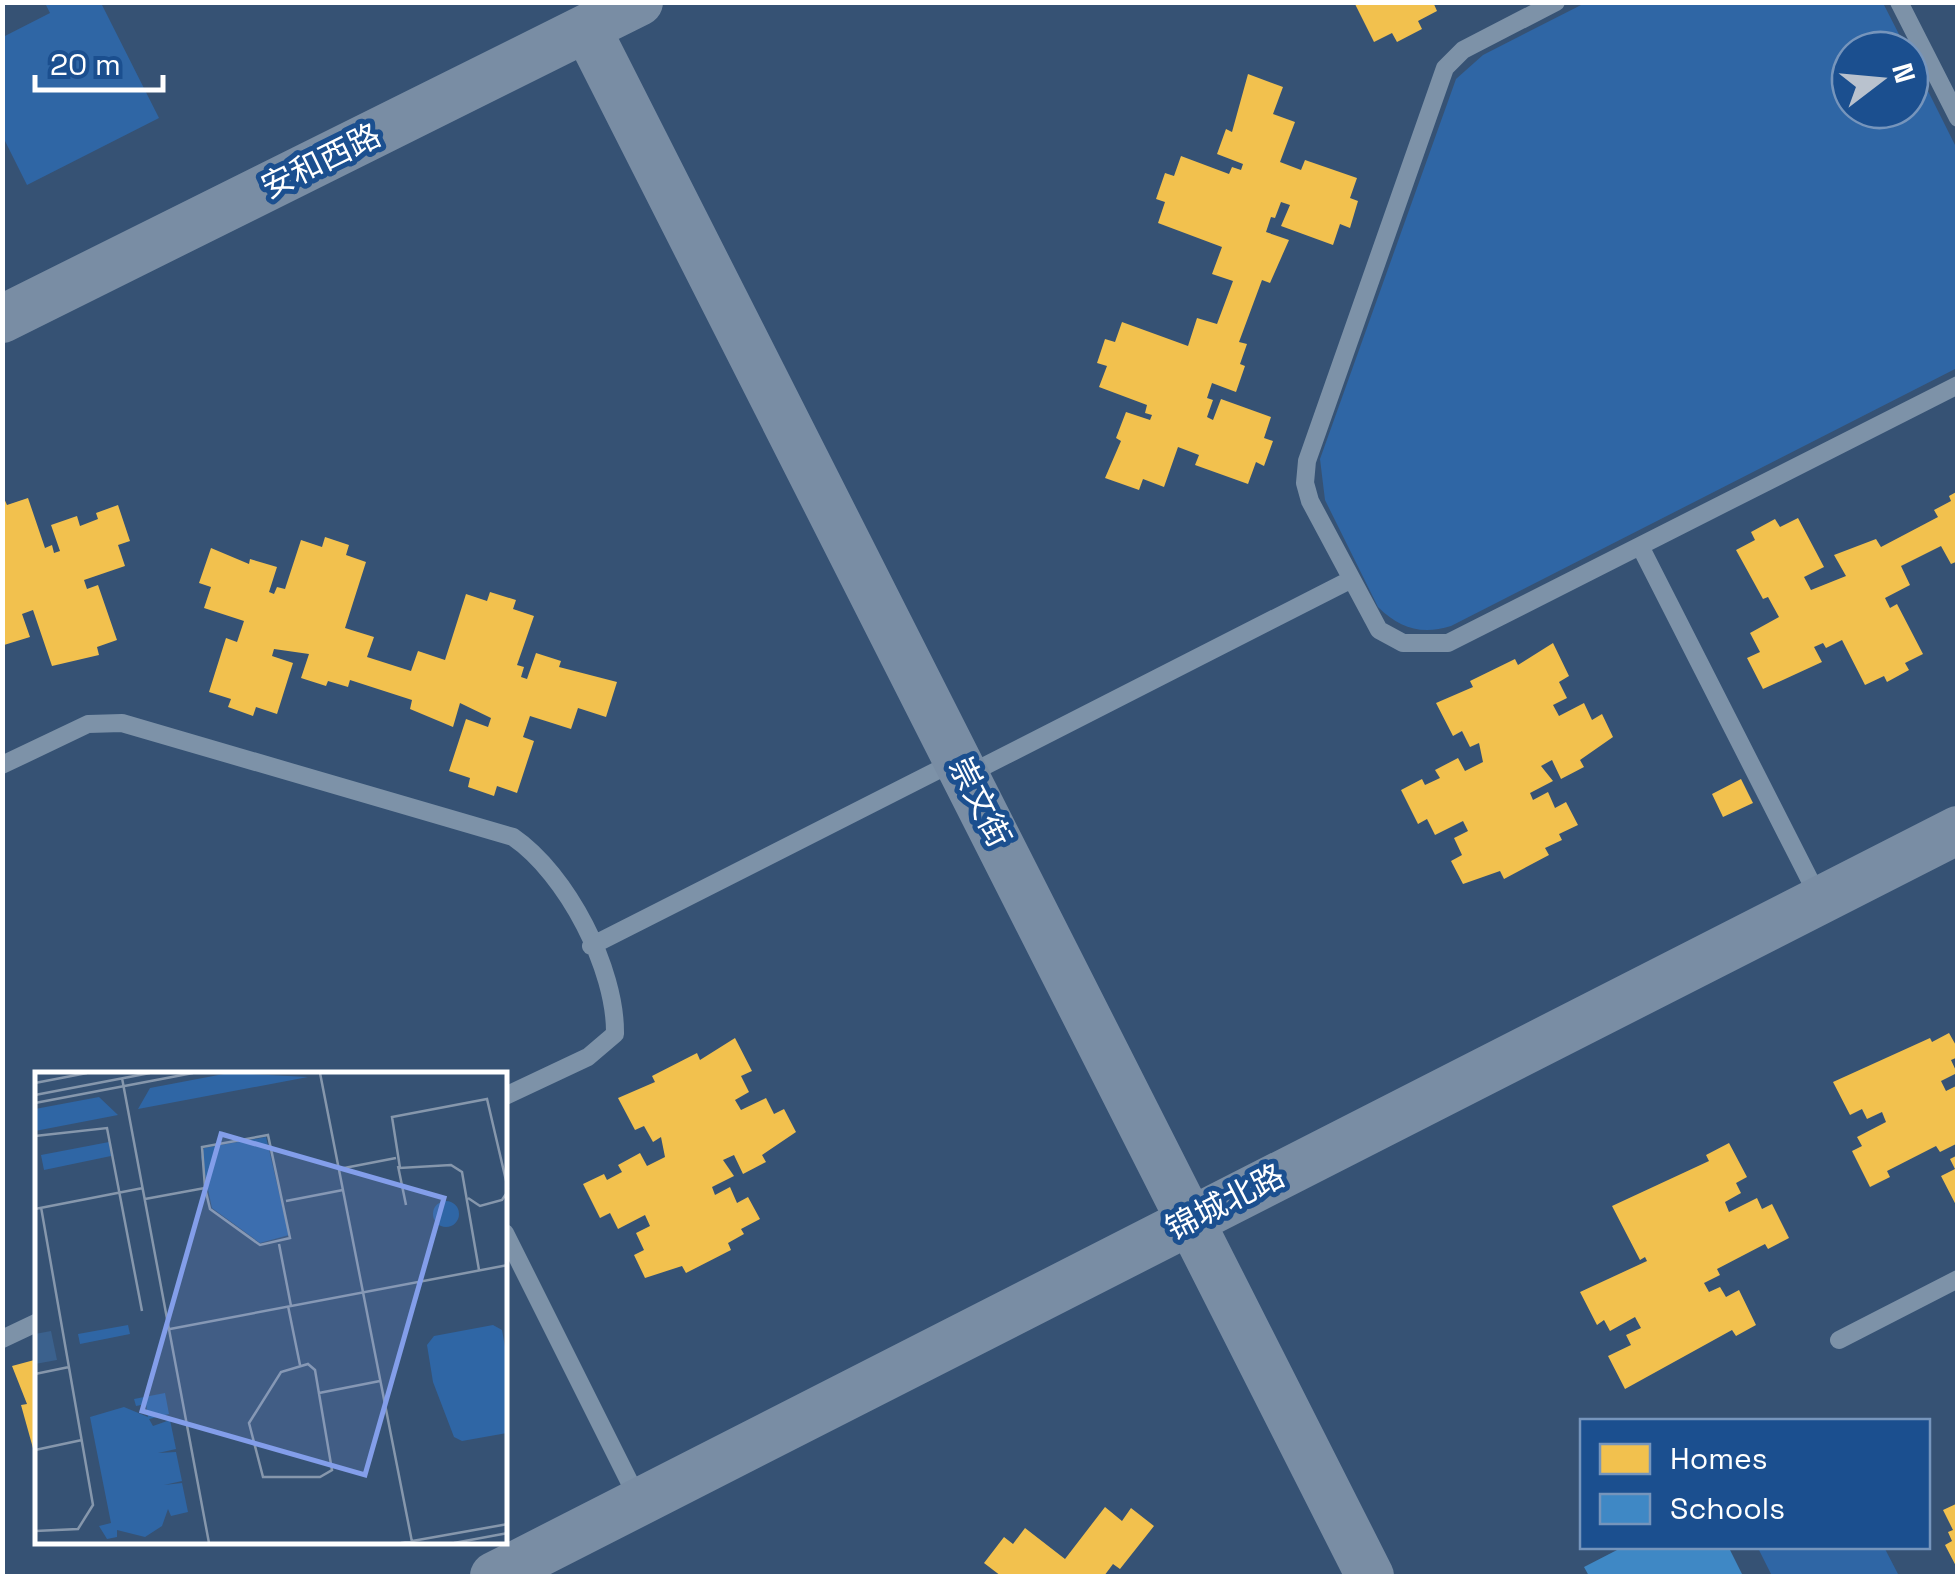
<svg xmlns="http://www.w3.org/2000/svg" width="1960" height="1579" viewBox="0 0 1960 1579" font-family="'Space Grotesk','Noto Sans SC',sans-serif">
  <rect width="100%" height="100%" fill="#365274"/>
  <!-- green -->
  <path fill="#2f66a5" d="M1587,2L1883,3L1907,50H1850V110H1910V55L1957,149V368L1451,626C1422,635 1400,629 1378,607L1325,500L1320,459L1456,79L1483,55Z
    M45,3H101L159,118L27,185L3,137V37L50,13Z
    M1766,1546L1884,1547L1899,1576H1772L1759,1550Z"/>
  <!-- homes -->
  <path fill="#f2c14e" d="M1354,2H1433L1437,11L1418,21L1422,29L1397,42L1392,33L1374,42Z
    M1248,74L1283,87L1273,114L1295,122L1280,162L1301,170L1305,160L1357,178L1350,198L1358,201L1350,228L1340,224L1333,245L1281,226L1290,205L1281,202L1275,218L1271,217L1266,232L1289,240L1270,283L1262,280L1239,342L1247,344L1240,364L1245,366L1236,392L1212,383L1207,398L1213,400L1207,417L1213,420L1221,399L1271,417L1264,438L1273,441L1264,466L1256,462L1248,484L1195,465L1199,455L1178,447L1164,487L1143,479L1139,490L1105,478L1121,441L1116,438L1126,412L1150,420L1152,415L1145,413L1147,405L1099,387L1107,366L1097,363L1105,339L1115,342L1122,322L1188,346L1197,318L1217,324L1233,281L1212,274L1222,247L1158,223L1165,202L1156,199L1165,173L1174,176L1181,156L1229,174L1232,167L1241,170L1243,164L1217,154L1226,129L1232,132Z
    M1958,491V561L1951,564L1941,546L1901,566L1910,585L1885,598L1890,608L1897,604L1923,654L1905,663L1909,670L1887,682L1884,676L1865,685L1842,640L1826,648L1823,643L1814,647L1822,662L1763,689L1747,658L1760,652L1750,633L1779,617L1768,597L1763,599L1736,550L1755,540L1751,532L1775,519L1780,527L1798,518L1824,567L1804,577L1811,590L1846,576L1834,555L1876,539L1881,547L1938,517L1934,510L1951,501L1949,496Z
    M2,494L7,505L28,498L45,548L52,545L54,553L60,551L51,525L77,516L80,526L98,519L96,513L118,505L130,541L118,545L125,566L84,580L87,589L98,585L117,640L97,647L99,655L52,666L33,610L22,614L30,637L4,645Z
    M325,537L349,545L346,555L366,562L345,628L374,637L367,657L411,671L418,651L445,660L466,594L487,601L490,592L516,600L513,609L534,616L517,665L524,667L521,677L527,679L536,653L561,661L559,667L617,682L606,717L578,708L571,729L530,716L523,737L534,741L517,793L497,786L494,796L468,787L470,778L449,771L466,719L488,727L491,718L460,703L453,727L410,709L412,700L350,680L348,687L328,681L326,686L301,678L309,654L274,649L272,656L293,663L277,714L256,707L253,716L228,707L231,699L209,692L226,638L237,642L244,621L204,608L211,587L199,583L211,548L249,564L250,559L277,567L269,592L274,594L277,587L285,589L301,540L322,547Z
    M1553,643L1569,676L1559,682L1567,698L1553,705L1559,716L1584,703L1592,720L1602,714L1613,737L1580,760L1584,767L1561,779L1552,760L1541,766L1553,781L1530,793L1533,800L1548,792L1555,808L1566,802L1578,825L1559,834L1562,840L1545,848L1549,855L1504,879L1500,871L1463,884L1451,861L1462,855L1454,838L1468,831L1463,821L1435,835L1427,819L1418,824L1401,790L1422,779L1425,785L1440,778L1435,770L1458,758L1465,771L1483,762L1479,743L1470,747L1462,731L1453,736L1436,703L1473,687L1470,681L1515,659L1518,665Z
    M1741,779L1753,803L1723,817L1712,794Z
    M1949,1033L1958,1049V1057L1951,1060L1957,1073L1941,1081L1946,1091L1958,1085V1143L1940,1152L1936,1146L1887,1171L1890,1177L1870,1187L1852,1151L1862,1146L1857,1137L1886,1122L1882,1112L1867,1119L1862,1109L1850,1115L1833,1082L1930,1038L1932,1042Z
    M735,1038L752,1071L741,1076L749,1092L735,1100L741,1110L766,1098L774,1114L784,1109L796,1132L762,1155L766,1162L743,1174L734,1155L723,1160L734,1176L712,1187L715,1195L730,1187L737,1203L748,1197L760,1219L741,1229L744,1234L728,1243L731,1250L686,1273L682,1266L645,1278L634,1255L644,1250L636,1233L650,1226L645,1215L618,1229L610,1213L600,1218L583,1184L604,1174L607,1180L622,1172L618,1165L640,1153L647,1166L665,1157L661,1137L653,1142L644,1126L635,1130L618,1098L655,1082L652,1076L697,1053L700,1060Z
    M1729,1143L1747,1177L1736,1183L1741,1193L1725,1202L1729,1212L1757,1198L1762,1209L1772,1204L1789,1238L1768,1249L1765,1244L1717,1269L1720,1275L1704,1283L1709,1292L1720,1287L1726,1297L1739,1290L1756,1325L1736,1336L1732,1330L1625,1389L1608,1356L1631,1345L1626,1335L1641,1328L1635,1317L1610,1331L1604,1320L1597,1325L1580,1292L1647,1261L1645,1257L1640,1260L1612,1206L1709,1161L1706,1155Z
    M1958,1155V1209L1941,1176L1955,1169L1950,1159Z
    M38,1359V1458L36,1459L21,1405L27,1404L12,1366Z
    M1958,1503V1570L1945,1545L1952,1541L1948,1532L1953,1530L1943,1510Z
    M1105,1507L1122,1521L1131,1508L1154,1526L1120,1569L1113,1564L1104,1576H1001L984,1563L1004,1537L1013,1544L1025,1528L1065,1559Z"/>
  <!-- schools -->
  <path fill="#3f88c5" d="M1616,1546H1728L1743,1576H1589L1584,1567L1617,1550Z"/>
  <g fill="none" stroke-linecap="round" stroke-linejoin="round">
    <!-- lane -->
    <path stroke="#7d92a8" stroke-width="18" d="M1556,2L1463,50L1445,68L1307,461L1305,483L1310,501L1379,630L1403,643H1448L1958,385
      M1899,2L1958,118
      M1640,546L1819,898
      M2,765L88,724L122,723L513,837C567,874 616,969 615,1034L588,1057L505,1096
      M967,775L1350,580
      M591,946L956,761
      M505,1233L639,1501
      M2,1339L38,1322
      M1839,1340L1958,1279"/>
    <!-- secondary -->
    <path stroke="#798da4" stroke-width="48" d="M587,29L1370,1576
      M2,319L639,2
      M494,1576L1958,830"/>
  </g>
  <g text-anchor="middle" stroke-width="10" stroke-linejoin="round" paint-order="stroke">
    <!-- street labels -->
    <g font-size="32" fill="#fff" stroke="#1b4f8f">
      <text transform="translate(321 161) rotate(-26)" y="11">安和西路</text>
      <text transform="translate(980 802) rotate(63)" y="11">崇文街</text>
      <text transform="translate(1225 1202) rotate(-27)" y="11">锦城北路</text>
    </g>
  </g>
  <!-- overview -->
  <g transform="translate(35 1072)">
    <rect width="472" height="472" fill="#365274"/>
    <path d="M194,1L273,5L103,37L115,16ZM64,25L83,43L0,59V37ZM231,65L254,163L225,171L177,136L166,85L169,76ZM74,70L76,84L9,98L6,83ZM398 142a13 13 0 1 1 26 0a13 13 0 1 1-26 0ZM93,253L95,262L45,272L43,262ZM458,253L467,258L472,286V361L427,369L419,365L398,310L392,273L399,264ZM130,321L134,342L114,347L118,354L135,348L141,377L123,381L141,380L147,409L129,413L147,411L153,440L136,444L133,437L127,454L110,465L82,458V465L72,467L64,454L76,451L55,345L89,335L113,345L111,332L101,334L99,327Z" fill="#2f66a5"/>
    <path d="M16,259L22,288L0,292V262Z" fill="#3b618d"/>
    <path fill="none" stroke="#8697ac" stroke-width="2.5" d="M285,1L377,470M87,6L174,471M0,11L52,1M0,23L115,1M0,31L158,1M0,64L72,56L107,239M363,94L371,133M304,97L361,86M433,126L445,134L467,128L473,119M110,127L170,116L167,75L233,63L255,166L225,173L175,137L170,116M251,129L308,118M0,137L108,116M244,172L256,234M444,198L427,100L416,93L365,96L357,45L452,27L473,117M253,234L265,293M135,257L473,193M273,292L280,298L297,398L285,405H228L214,351L246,300ZM0,302L34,295M284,321L345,309M0,378L47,368M0,459L43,457L58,433L6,135M366,471L473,452M419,471L473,461"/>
    <path fill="#839eea" fill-opacity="0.15" stroke="#839eea" stroke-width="5" d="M186,62L409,126L330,403L107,339Z"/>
    <rect width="472" height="472" fill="none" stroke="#fff" stroke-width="5"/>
  </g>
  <!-- border -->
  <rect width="1960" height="1579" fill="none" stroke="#ffffff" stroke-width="10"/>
  <!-- legend -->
  <rect x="1580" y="1419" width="350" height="130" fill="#1b4f8f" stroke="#7695bc" stroke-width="2.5"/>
  <rect x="1600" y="1444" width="50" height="30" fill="#f2c14e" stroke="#7695bc" stroke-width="2.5"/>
  <text x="1670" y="1469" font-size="30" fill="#ffffff">Homes</text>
  <rect x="1600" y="1494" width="50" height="30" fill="#3f88c5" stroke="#7695bc" stroke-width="2.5"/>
  <text x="1670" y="1519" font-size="30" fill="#ffffff">Schools</text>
  <!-- north arrow -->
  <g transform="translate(1880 80) rotate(74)"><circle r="48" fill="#1b4f8f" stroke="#7695bc" stroke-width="2.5"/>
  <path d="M0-8L18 38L0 25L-18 38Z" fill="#b9c2ce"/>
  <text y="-15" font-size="28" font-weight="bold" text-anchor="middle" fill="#ffffff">N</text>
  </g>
  <!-- scale -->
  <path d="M35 75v15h128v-15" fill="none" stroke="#ffffff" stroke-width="5"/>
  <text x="50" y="75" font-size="30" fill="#ffffff" stroke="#1b4f8f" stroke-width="8" paint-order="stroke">20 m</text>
</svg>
